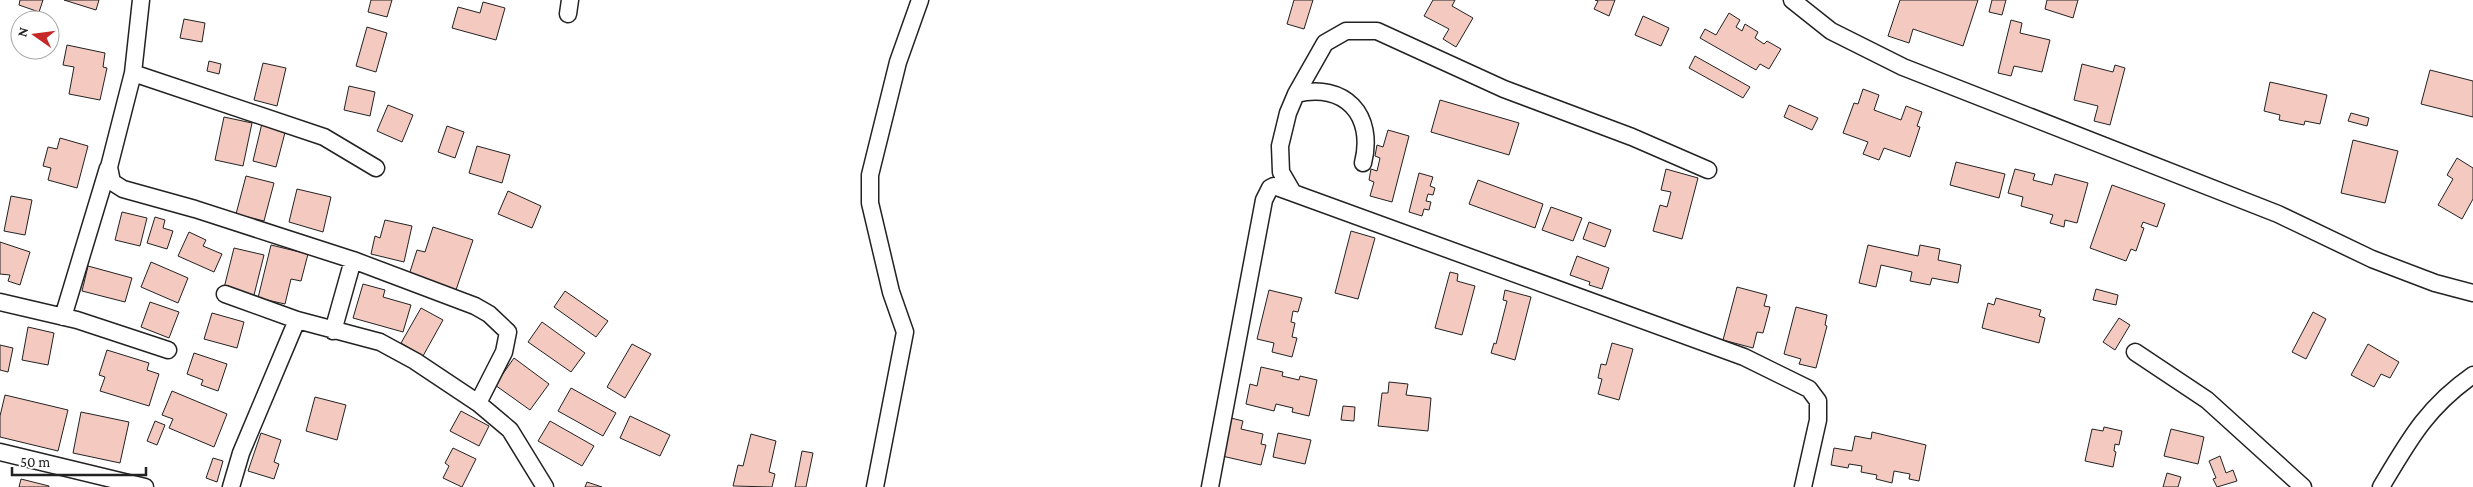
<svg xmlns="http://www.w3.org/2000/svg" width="2473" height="487" viewBox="0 0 2473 487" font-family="'Crimson Pro',serif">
  <rect width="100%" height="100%" fill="#fff"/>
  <!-- building -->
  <path fill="#f3c9c0" stroke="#222" d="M20,0H43L39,12L19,5Z
    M64,0H99L96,10Z
    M371,0H392L387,17L368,12Z
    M1294,0H1313L1304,29L1287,24Z
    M1433,0H1455L1452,6L1473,18L1456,47L1443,39L1449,29L1424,16Z
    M1595,0H1615L1609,16L1594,9L1598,1Z
    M1900,0H1978L1963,46L1913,29L1909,43L1888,36Z
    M1992,0H2006L2002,15L1989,12Z
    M2047,0H2078L2073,18L2045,9Z
    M483,2L505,8L496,40L452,28L458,7L480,13Z
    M1729,13L1740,20L1736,27L1742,31L1745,24L1758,32L1755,38L1764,44L1767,41L1781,49L1769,69L1760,64L1756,70L1700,38L1705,29L1716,35Z
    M1643,16L1669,28L1661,46L1635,35Z
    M184,19L205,23L202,42L180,38Z
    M2011,20L2022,23L2020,33L2050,40L2042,72L2014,66L2011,76L1998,73Z
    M367,27L387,33L376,72L356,66Z
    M67,45L105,53L103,67L107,68L100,100L69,94L74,67L63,65Z
    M1695,56L1750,87L1743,98L1689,68Z
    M209,61L221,64L219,74L207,71Z
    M263,63L286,68L277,106L254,100Z
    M2082,64L2113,72L2115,65L2125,68L2110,125L2094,121L2098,106L2074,100Z
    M2430,70L2473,81V117L2421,104Z
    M2270,82L2327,95L2320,124L2305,121L2304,125L2279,120L2280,115L2264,111Z
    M349,86L375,92L370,116L344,110Z
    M1863,89L1879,95L1874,110L1901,120L1906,106L1922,112L1917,126L1920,127L1910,157L1884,148L1879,160L1863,154L1868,142L1843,133L1854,103L1858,104Z
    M1440,100L1519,123L1509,155L1431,132Z
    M388,105L413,115L402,142L377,131Z
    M1789,105L1818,118L1812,130L1784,117Z
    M2351,113L2369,118L2367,126L2348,121Z
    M224,117L252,123L243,166L215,160Z
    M263,119L287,125L276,167L253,161Z
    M447,126L464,132L455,158L438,152Z
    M1388,130L1409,136L1392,202L1370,196L1374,182L1369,180L1371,169L1377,171L1380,158L1375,156L1377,145L1383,147Z
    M60,138L88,146L77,188L48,180L51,168L43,166L48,147L57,149Z
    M2353,140L2398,151L2385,203L2341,193Z
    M477,146L510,155L502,183L469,173Z
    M2457,158L2473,168V199L2462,219L2438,205L2453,179L2447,175Z
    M1956,162L2005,174L1999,198L1950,185Z
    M1666,169L1698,178L1682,239L1653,231L1660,205L1667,207L1671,192L1661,190Z
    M2015,169L2035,174L2033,180L2052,185L2055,174L2088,183L2077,223L2065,220L2064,227L2050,223L2053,215L2021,206L2023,197L2008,193Z
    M1419,173L1433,177L1430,186L1435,188L1433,195L1428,194L1426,201L1431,202L1429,210L1424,209L1422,216L1409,212Z
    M246,176L274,183L264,221L236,214Z
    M1478,180L1543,204L1535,228L1469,204Z
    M2112,185L2165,204L2157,227L2143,222L2141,227L2144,228L2136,251L2131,249L2126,261L2090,248Z
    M297,189L331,197L323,232L289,222Z
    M508,191L541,206L532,228L498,214Z
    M11,196L32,200L25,235L4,231Z
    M1551,207L1582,218L1573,241L1542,230Z
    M122,212L147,218L140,246L115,240Z
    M155,217L165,220L163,228L173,231L167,249L147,243Z
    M385,220L412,226L404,262L371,254L375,236L380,238Z
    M1589,222L1611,230L1605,247L1583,239Z
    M433,227L473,240L456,290L409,275L417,250L425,252Z
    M1351,231L1375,238L1358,299L1335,293Z
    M189,232L206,240L203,246L222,254L214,272L178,256Z
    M0,242L30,252L20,285L8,281L10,275L0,274Z
    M271,245L308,254L301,281L291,279L285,304L258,298Z
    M1868,245L1918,256L1920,245L1940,249L1938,260L1961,265L1958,283L1932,278L1930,285L1910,281L1912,272L1881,265L1876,287L1859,283Z
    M234,248L264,255L253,299L223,292Z
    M1577,256L1609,268L1602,289L1589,285L1590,282L1570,275Z
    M151,262L188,278L178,303L141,287Z
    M88,266L132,278L125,302L82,291Z
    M1450,272L1458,274L1457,281L1475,286L1462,335L1435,328Z
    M363,284L385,290L383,297L411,305L403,332L353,318Z
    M1737,287L1767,295L1764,306L1770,307L1763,333L1757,332L1753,348L1723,340Z
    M2096,289L2118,295L2116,305L2093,300Z
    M1269,290L1302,298L1298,312L1293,311L1291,322L1295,323L1292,337L1297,338L1292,357L1272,352L1274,343L1257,339Z
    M1505,290L1531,297L1515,360L1491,353L1494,343L1496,344L1507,301L1503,300Z
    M565,291L608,321L596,337L554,307Z
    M1996,298L2041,310L2039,316L2045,318L2039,343L1982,328L1988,303L1994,305Z
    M150,302L179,312L169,338L141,327Z
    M1796,307L1827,315L1825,325L1827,326L1816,368L1799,364L1801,359L1784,354Z
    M421,308L443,320L423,356L401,343Z
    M2313,312L2326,319L2306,359L2292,352Z
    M212,313L244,322L237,348L204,339Z
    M2119,318L2130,325L2115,350L2103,342Z
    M542,322L585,353L571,372L528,342Z
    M28,327L54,333L48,365L22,360Z
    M1612,343L1633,349L1619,400L1598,394L1602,379L1598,378L1601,364L1606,365Z
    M632,344L651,354L625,398L607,387Z
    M2368,344L2399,362L2390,378L2381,374L2374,387L2351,375Z
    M0,345L13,348L8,372L0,370Z
    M107,350L149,363L147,370L159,374L149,406L100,391L105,377L99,375Z
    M194,353L227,364L218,391L201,385L203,380L187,374Z
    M514,358L549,384L530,410L495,385Z
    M1261,367L1283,372L1282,376L1299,380L1300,376L1317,380L1309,416L1292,412L1293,408L1276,404L1274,411L1246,404L1250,384L1257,386Z
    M1389,382L1408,384L1406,395L1431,398L1428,431L1378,426L1382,393H1388Z
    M571,388L616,413L603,436L558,411Z
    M172,391L227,414L214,447L169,428L173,419L162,415Z
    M5,395L68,410L58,451L0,437V416Z
    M315,397L346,405L337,440L306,431Z
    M1343,406L1355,407L1354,421L1341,420Z
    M461,411L489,426L479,446L450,431Z
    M81,412L129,422L120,463L73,453Z
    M630,416L670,435L660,456L620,438Z
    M1227,417L1243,421L1241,429L1263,434L1261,444L1266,445L1261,465L1222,456Z
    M155,421L165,425L157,445L147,441Z
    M550,421L594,446L582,466L538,441Z
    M2104,427L2122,431L2119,445L2115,444L2114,451L2116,452L2113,467L2085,461L2092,429L2103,431Z
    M2171,429L2204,437L2198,464L2164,456Z
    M1872,432L1926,445L1919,481L1909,479L1910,474L1894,471L1892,483L1876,479L1877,475L1861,472L1862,466L1849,464L1848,468L1831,465L1834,448L1852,451L1855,436L1871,439Z
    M261,433L281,440L274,462L279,464L274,479L248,471Z
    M1278,433L1311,440L1305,464L1273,457Z
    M751,434L776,441L769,472L775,474L772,487L733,486L738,465L743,466Z
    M453,448L476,459L462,487L443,478L449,466L445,463Z
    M802,451L813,453L806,487H795Z
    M2220,456L2226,473L2233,470L2237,481L2217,487L2213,479L2216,478L2209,461Z
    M213,458L223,461L217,482L206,478Z
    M2167,473L2181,477L2178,487H2163Z
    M21,479L49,486V487H19Z
    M587,482L602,487H585Z"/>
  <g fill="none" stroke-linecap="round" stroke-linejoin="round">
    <!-- street casing -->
    <g stroke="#222" stroke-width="19">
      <path id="street" d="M141,0L133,73L109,167L112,182L123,189L195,209L353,260L475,306L489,314L508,332L504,352L478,403
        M1792,0L1831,31L1903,67L2278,214L2372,259L2435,283L2473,293
        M568,14L570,0
        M133,73L324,137L376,168
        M1296,94C1345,82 1375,115 1363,163
        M1292,191L1281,172L1280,146L1288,113L1296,94L1325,43L1346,31H1377L1504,89L1632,137L1708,170
        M225,294L297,320L380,342L415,361L478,403L510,430L545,487
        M0,302L77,320L168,350
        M63,317L108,168
        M333,331L353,260
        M2135,352L2207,400L2303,487
        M0,452L145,487
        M231,487L241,453L297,320
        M875,487L905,332L891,292L870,203V175L898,62L920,0
        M1210,487L1264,200L1270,188L1274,186L1744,357L1809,389L1818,401V420L1803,487
        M2381,487C2409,440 2427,407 2473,375"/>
    </g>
    <!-- street -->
    <use href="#street" stroke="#fff" stroke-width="16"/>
  </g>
  <!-- north arrow -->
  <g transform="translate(35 35) rotate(284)"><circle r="24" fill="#ffffff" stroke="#a7a7a7"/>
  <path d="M0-4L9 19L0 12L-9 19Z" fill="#c62828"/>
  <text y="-8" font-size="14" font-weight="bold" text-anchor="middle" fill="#222222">N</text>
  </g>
  <!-- scale -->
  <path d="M12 467v8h134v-8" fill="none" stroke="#222222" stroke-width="2.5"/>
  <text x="20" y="467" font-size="15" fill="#222222" stroke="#ffffff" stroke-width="4" paint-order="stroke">50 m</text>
</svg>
